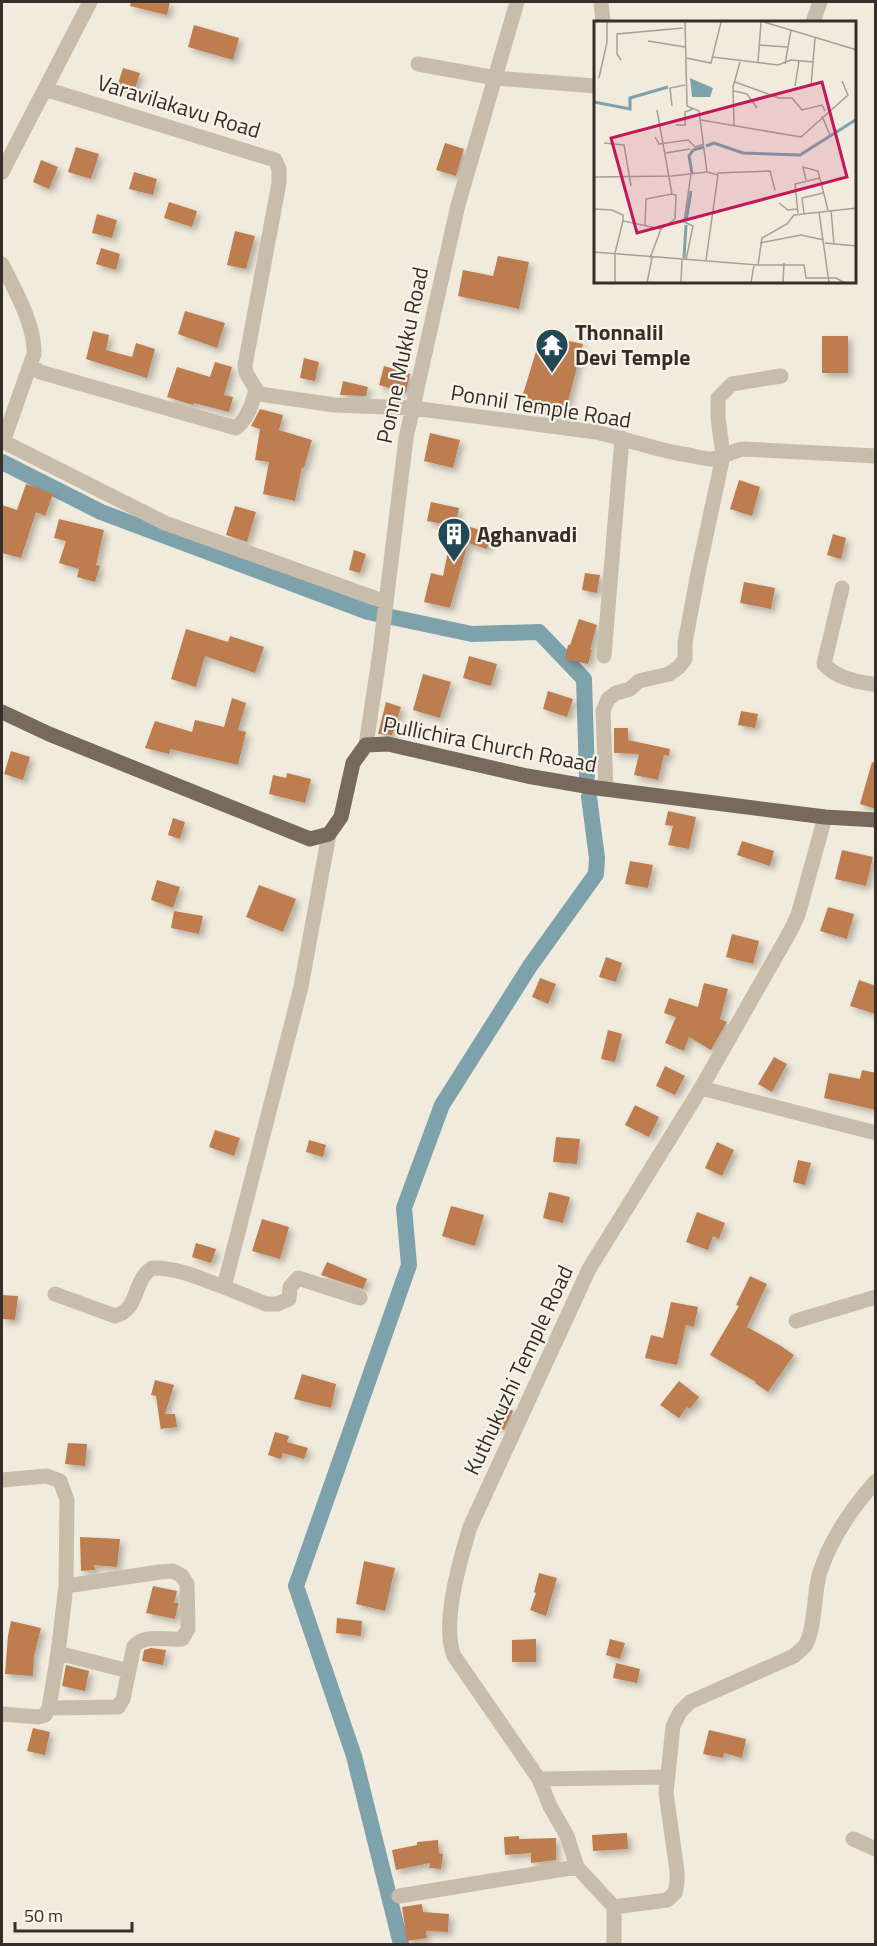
<svg xmlns="http://www.w3.org/2000/svg" width="877" height="1946" viewBox="0 0 877 1946" font-family="'Titillium Web',sans-serif">
  <defs>
    <filter id="shadow"><feDropShadow dx="4" dy="4" stdDeviation="3" flood-color="#0004"/></filter>
  </defs>
  <rect width="100%" height="100%" fill="#f1ebdd"/>
  <g fill="none" stroke-linecap="round" stroke-linejoin="round">
    <!-- canal -->
    <path stroke="#7ea2ac" stroke-width="16" d="M2,462L101,512L368,612L472,634L539,632L584,679L587,776
      M401,1944L354,1756L296,1586L409,1265L404,1208L442,1105L530,966L596,874L597,858L589,797"/>
  </g>
  <!-- building -->
  <path fill="#bd7d4f" filter="url(#shadow)" d="M131,2H170L167,15L130,6Z
    M194,25L239,38L233,60L188,47Z
    M123,68L140,73L134,92L117,87Z
    M445,143L464,149L456,176L436,170Z
    M76,147L99,154L91,179L68,172Z
    M41,160L58,167L49,189L33,182Z
    M134,172L157,179L153,195L129,189Z
    M169,202L197,211L192,227L164,218Z
    M97,214L117,220L112,238L92,233Z
    M235,231L255,236L246,269L227,265Z
    M101,248L120,254L116,270L96,264Z
    M498,256L529,262L519,309L458,296L463,270L493,276Z
    M185,311L225,323L217,348L178,334Z
    M93,331L109,335L106,350L132,357L136,343L155,349L147,378L86,359Z
    M541,335L583,344L564,417L520,404Z
    M822,336H848V373H822Z
    M304,358L319,362L315,381L300,378Z
    M215,362L232,367L224,395L233,397L229,412L194,403L193,405L167,397L177,367L210,377Z
    M384,366L410,374L406,393L379,385Z
    M343,381L368,387L366,396L340,395Z
    M260,409L283,415L279,430L312,440L304,468L302,467L295,501L263,494L269,462L255,460L260,429L251,426Z
    M430,433L460,440L453,468L424,461Z
    M739,480L760,487L752,516L730,509Z
    M26,484L53,494L45,516L36,512L21,558L2,553V505L17,510Z
    M431,502L459,508L456,523L491,533L487,549L468,543L450,608L424,602L431,573L443,576L453,526L427,521Z
    M235,506L256,512L247,542L226,535Z
    M59,519L104,530L96,565L100,566L95,582L77,577L79,569L59,563L66,541L54,538Z
    M833,534L846,538L841,559L827,555Z
    M354,550L366,554L360,573L349,570Z
    M585,573L600,575L597,593L582,590Z
    M744,582L775,588L771,609L740,603Z
    M579,619L597,625L590,650H592L588,664L565,659L568,645H570Z
    M186,629L228,642L230,636L264,647L255,673L205,656L196,687L171,679Z
    M469,656L497,664L491,686L463,678Z
    M423,674L451,682L440,718L413,710Z
    M548,691L573,699L567,717L543,709Z
    M232,698L246,703L238,730L246,732L238,765L170,749L169,754L145,748L155,721L192,732L195,720L224,727Z
    M386,702L401,707L392,735L378,734Z
    M741,711L758,714L755,728L738,725Z
    M614,728H628V740L670,749L669,756L664,755L658,780L634,775L639,754L614,753Z
    M11,751L30,757L23,780L4,774Z
    M872,762L876,763V809L860,804Z
    M287,773L311,779L305,803L269,794L273,775L286,778Z
    M668,811L696,817L689,849L668,845L673,826L665,825Z
    M173,818L185,822L180,839L168,835Z
    M742,841L774,851L770,866L737,855Z
    M842,850L873,857L866,886L835,879Z
    M630,861L653,865L648,888L625,884Z
    M157,880L180,887L173,908L151,900Z
    M259,885L296,899L283,932L246,917Z
    M828,907L854,914L847,939L820,931Z
    M174,911L203,916L199,934L171,928Z
    M732,934L759,941L753,964L726,957Z
    M606,957L622,963L616,982L599,977Z
    M540,978L556,984L548,1004L532,997Z
    M859,980L876,986V1014L850,1006Z
    M704,983L728,989L720,1019L727,1022L711,1050L689,1037L684,1051L665,1043L676,1017L664,1013L669,998L698,1007Z
    M608,1030L622,1034L615,1062L601,1059Z
    M774,1057L787,1064L772,1092L758,1084Z
    M665,1066L685,1076L675,1095L656,1086Z
    M862,1070L876,1073V1110L824,1098L829,1073L860,1079Z
    M635,1105L659,1117L649,1137L625,1125Z
    M215,1130L240,1138L234,1156L209,1147Z
    M556,1137L580,1139L577,1164L553,1162Z
    M309,1140L326,1145L323,1157L306,1152Z
    M717,1142L734,1150L722,1176L705,1168Z
    M798,1160L811,1163L805,1185L793,1182Z
    M549,1192L570,1197L563,1223L543,1218Z
    M451,1206L484,1215L475,1246L442,1236Z
    M697,1212L725,1223L719,1239L713,1236L708,1250L686,1242Z
    M262,1219L289,1227L280,1259L252,1251Z
    M196,1243L216,1249L211,1263L192,1257Z
    M327,1262L367,1279L363,1289L321,1275Z
    M750,1276L767,1284L747,1327L781,1346L794,1355L768,1392L755,1383L756,1382L710,1355L739,1306L736,1305Z
    M2,1295L18,1296L15,1320L2,1319Z
    M671,1302L698,1307L694,1327L686,1325L677,1365L645,1358L651,1335L663,1338Z
    M302,1374L336,1384L331,1408L294,1399Z
    M155,1380L174,1385L165,1414H175L177,1427L161,1429V1431L156,1396L151,1395Z
    M679,1381L699,1397L690,1409L687,1407L679,1418L660,1405Z
    M502,1405L513,1411L504,1430L492,1423Z
    M275,1432L289,1436L287,1442L308,1448L304,1459L283,1453L281,1459L268,1455Z
    M68,1443L87,1444L85,1466L65,1464Z
    M80,1537L120,1539L117,1567L94,1565L95,1570L81,1571Z
    M364,1561L395,1568L385,1611L356,1604Z
    M539,1573L557,1578L546,1616L530,1610L536,1593L534,1592Z
    M153,1586L177,1591L174,1603H178V1605L175,1619L146,1613Z
    M337,1618L362,1621L361,1636L336,1633Z
    M11,1621L41,1628L34,1656L33,1676L5,1674L8,1636Z
    M536,1639V1662H512V1640Z
    M610,1639L625,1643L620,1659L606,1655Z
    M151,1648L166,1650L163,1665L142,1661L144,1650Z
    M616,1663L640,1669L637,1683L613,1678Z
    M66,1665L89,1671L85,1691L62,1686Z
    M33,1728L50,1732L45,1755L27,1751Z
    M709,1730L746,1739L742,1758L724,1753L723,1758L703,1754Z
    M627,1833L628,1849L593,1851L592,1835Z
    M519,1836V1839L556,1838V1860L531,1863V1853L505,1855L504,1837Z
    M438,1840L439,1853L443,1854L441,1869L429,1868L430,1863L396,1870L392,1850L417,1845V1842Z
    M422,1904L423,1912L449,1914L448,1932L426,1931L427,1938L407,1941L402,1907Z"/>
  <g fill="none" stroke-linecap="round" stroke-linejoin="round">
    <!-- minor -->
    <path stroke="#c8bdaa" stroke-width="15" d="M601,2L603,22
      M813,22L820,2
      M418,64L496,78L595,86
      M45,89L275,160L279,169V183L245,365L246,373L259,394L335,405L412,408L596,432C627,439 656,450 688,455C695,456 704,459 711,459C723,458 732,451 743,449L876,456
      M2,172L90,2
      M2,264C15,290 35,325 34,354L3,442
      M30,365L40,372L236,428C248,418 252,404 256,390
      M2,441L165,523L386,602
      M842,588L824,664C837,679 857,681 876,685
      M604,656L622,438
      M366,745L380,652L406,438L458,205L517,2
      M606,789L603,711L608,699L616,693L630,689L639,681L669,674L679,667L685,659V643L698,573L723,456L718,417V398L732,384L781,376
      M701,1088L876,1133
      M224,1287L266,1304H277L289,1299L290,1287L298,1278L360,1298
      M55,1294L115,1316C134,1311 134,1293 142,1279C144,1275 148,1271 152,1268C176,1267 202,1279 224,1287L301,987L329,834
      M796,1321L876,1297
      M2,1480L47,1476L60,1481L67,1500L66,1586L58,1653L49,1708L45,1715L38,1717L2,1714
      M58,1653L129,1671
      M49,1708L118,1707L123,1699L134,1646C146,1633 166,1641 182,1639L188,1629L187,1584L182,1576L173,1571L160,1572L66,1586
      M539,1779L667,1777
      M853,1839L876,1849
      M399,1896L577,1867
      M614,1907L667,1900L675,1893L677,1883V1871L666,1793L673,1726L680,1712L690,1702L794,1656C797,1653 802,1649 805,1646C816,1627 813,1594 820,1572C831,1538 852,1508 876,1481
      M614,1944V1907L577,1867L567,1836L550,1806L539,1779L454,1656C441,1624 460,1560 470,1527L589,1269L701,1088L791,930L798,915L825,817"/>
    <!-- major -->
    <path stroke="#77695b" stroke-width="15" d="M2,712L49,734L310,839L329,834L341,817L353,763L366,745L388,744L527,776L597,788L825,817L876,820"/>
  </g>
  <!-- icons -->
  <defs>
    <g id="temple-pin" transform="scale(1.725)"><path d="M0 17L-7.5 6A9.5 9.5 0 1 1 7.5 6Z" fill="#214854" stroke="#f8f4e9"/><path d="M0-6L5-2H3V0L6.5 2.5H4V6H1.5V3h-3V6H-4V2.5H-6.5L-3 0V-2H-5Z" fill="#fff"/></g>
    <g id="building-pin" transform="scale(1.725)"><path d="M0 17L-7.5 6A9.5 9.5 0 1 1 7.5 6Z" fill="#214854" stroke="#f8f4e9"/><path d="M-4-6H4V6H1V3H-1V6H-4ZM-2.5-4.3h1.7v1.8h-1.7ZM.8-4.3h1.7v1.8H.8ZM-2.5-1h1.7V.8h-1.7ZM.8-1h1.7V.8H.8Z" fill="#fff"/></g>
  </defs>
  <g fill-rule="evenodd">
    <use href="#temple-pin" x="552" y="345"/>
    <use href="#building-pin" x="454" y="534"/>
  </g>
  <g text-anchor="middle" stroke-width="4.5" stroke-linejoin="round" paint-order="stroke">
    <!-- street labels -->
    <g font-size="22" fill="#362f29" stroke="#f8f4e9">
      <text transform="translate(179 106) rotate(17)" y="8">Varavilakavu Road</text>
      <text transform="translate(402 355) rotate(-78)" y="8">Ponne Mukku Road</text>
      <text transform="translate(541 406) rotate(9)" y="8">Ponnil Temple Road</text>
      <text transform="translate(490 744) rotate(11)" y="8">Pullichira Church Roaad</text>
      <text transform="translate(518 1370) rotate(-65)" y="8">Kuthukuzhi Temple Road</text>
    </g>
    <!-- poi labels -->
    <g font-size="22" font-weight="bold" fill="#362f29" stroke="#f8f4e9" text-anchor="start">
      <text x="575" y="340">Thonnalil<tspan x="575" dy="25">Devi Temple</tspan></text>
      <text x="477" y="542">Aghanvadi</text>
    </g>
  </g>
  <!-- overview -->
  <g transform="translate(594 21)">
    <rect width="262" height="262" fill="#f1ebdd"/>
    <path d="M96,57L119,67L116,76H98Z" fill="#7ea2ac"/>
    <path fill="none" stroke="#7ea2ac" stroke-width="3" d="M0,81L36,88V77L74,66M112,125L120,122L149,132L206,134L263,98M98,152L95,135L99,129L110,126M92,200L97,170M90,237L92,204"/>
    <path fill="none" stroke="#a6a095" stroke-width="1.5" d="M91,1L93,85L105,90L113,151L124,154L112,239M170,1L263,29M54,20L91,26M166,24L193,26M118,36L184,44L197,39L219,41L217,66M92,37L117,42L127,1M27,39L23,33V13L89,7M164,41L167,1M219,41L221,17M191,43L197,9M5,57L13,21V1M141,61L185,77H198L208,89L228,84L231,90M201,65L205,40M140,70L153,73L163,87M78,85L76,67L91,64M228,95L236,114M107,99L207,116L254,74L248,60M82,104H91V91L99,88M140,105L139,66L146,41M61,116L65,123L94,119L101,126L110,123M10,122L30,124L37,165M72,132L96,128M123,152L176,150L181,169M0,156L78,155L113,151M212,159L209,146L224,150L234,189M77,173L82,174L81,198M185,182L194,189L203,188M0,188L18,189L29,194V200L67,208M237,189L240,223M225,191L235,262M204,192L201,163L226,157M210,192L208,177L229,172M51,205L52,178L78,173L63,89M166,222L207,214L230,219M231,222L262,225L263,228M0,231L164,244L168,217L193,203L200,194L263,187M56,237L67,208L81,198M92,239L99,205L90,201L97,153M164,244H210L212,257H242L251,262M21,262V232L29,200M53,262L58,237M87,262L88,238M157,262L160,244M189,262L190,242"/>
    <path fill="#c2185b" fill-opacity="0.15" stroke="#c2185b" stroke-width="3" d="M228,61L253,156L43,212L17,117Z"/>
    <rect width="262" height="262" fill="none" stroke="#362f29" stroke-width="3"/>
  </g>
  <!-- border -->
  <rect width="877" height="1946" fill="none" stroke="#362f29" stroke-width="6"/>
  <!-- scale -->
  <path d="M15 1922v9h117v-9" fill="none" stroke="#362f29" stroke-width="3"/>
  <text x="24" y="1922" font-size="18" fill="#362f29" stroke="#f8f4e9" stroke-width="4.5" paint-order="stroke">50 m</text>
</svg>
